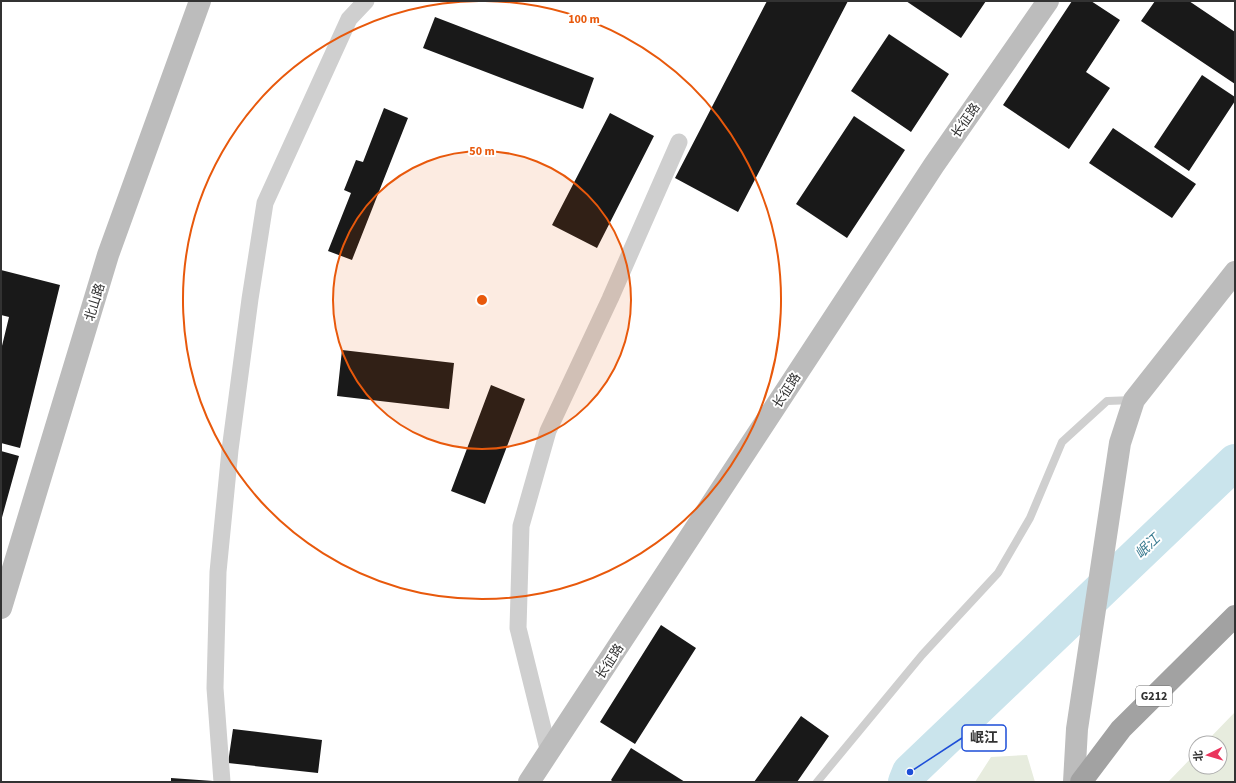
<svg xmlns="http://www.w3.org/2000/svg" width="1236" height="783" viewBox="0 0 1236 783" font-family="'Source Sans 3','Noto Sans SC',sans-serif">
  <rect width="100%" height="100%" fill="#fff"/>
  <!-- green -->
  <path fill="#e7ecde" d="M1235,712V782H1168L1196,753V767H1220V743H1205Z
    M1027,755L1035,782H975L991,757Z"/>
  <g fill="none" stroke-linecap="round" stroke-linejoin="round">
    <!-- river -->
    <path stroke="#cae4ec" stroke-width="36" d="M906,782L910,772L1235,462"/>
  </g>
  <!-- building -->
  <path fill="#191919" d="M767,1H848L738,212L675,178Z
    M906,1H986L961,38Z
    M1072,1H1091L1120,20L1086,72L1110,88L1069,149L1003,105Z
    M1155,1H1189L1235,32V84L1141,21Z
    M435,17L594,78L583,109L423,48Z
    M889,34L949,74L911,132L851,91Z
    M1202,75L1235,97V101L1189,171L1154,147Z
    M384,108L408,118L352,260L328,251L351,193L344,190L356,160L363,162Z
    M610,113L654,136L597,248L552,225Z
    M854,116L905,150L847,238L796,204Z
    M1113,128L1196,184L1172,218L1089,163Z
    M1,270L60,285L20,448L1,443V350L9,317L1,315Z
    M342,350L454,363L449,409L337,396Z
    M491,385L525,399L485,504L451,491Z
    M1,451L19,456L1,521Z
    M661,625L696,648L635,744L600,722Z
    M801,716L829,736L797,782H754Z
    M233,729L322,740L318,773L228,763Z
    M631,748L685,782H613L611,780Z
    M171,778L213,781V782H171Z"/>
  <g fill="none" stroke-linecap="round" stroke-linejoin="round">
    <!-- service -->
    <path stroke="#cfcfcf" stroke-width="8" d="M817,782L922,655L998,573L1030,518L1062,442L1107,401L1134,400"/>
    <!-- minor -->
    <path stroke="#cfcfcf" stroke-width="17" d="M549,753L518,628L521,526L548,431L610,299L679,142
      M222,782L215,688L218,572L230,450L250,299L265,203L349,19L366,1"/>
    <!-- secondary -->
    <path stroke="#bcbcbc" stroke-width="22" d="M1,608L108,255L200,1
      M529,782L934,165L1048,1
      M1074,782L1077,729L1120,443L1134,400L1235,272"/>
    <!-- trunk -->
    <path stroke="#a2a2a2" stroke-width="22" d="M1081,782L1121,729L1235,616"/>
  </g>
  <!-- distance rings -->
  <circle cx="482" cy="300" r="149" fill="#e8590c" fill-opacity=".12"/>
  <g fill="none" stroke="#e8590c" stroke-width="2">
    <circle cx="482" cy="300" r="149"/>
    <path d="M485 1A299 299 0 1 1 479 1"/>
  </g>
  <g text-anchor="middle" stroke-width="4" stroke-linejoin="round" paint-order="stroke">
    <!-- shield labels -->
    <rect fill="#fff" stroke="#707070" stroke-width="1" x="1136" y="686" width="36" height="20" rx="3"/>
    <g font-size="12" font-weight="bold" fill="#323232">
      <text x="1154" y="700">G212</text>
    </g>
    <!-- street labels -->
    <g font-size="13" fill="#323232" stroke="#fff">
      <text transform="translate(965 120) rotate(-55)" y="5">长征路</text>
      <text transform="translate(94 302) rotate(-73)" y="5">北山路</text>
      <text transform="translate(786 390) rotate(-57)" y="5">长征路</text>
      <text transform="translate(609 661) rotate(-57)" y="5">长征路</text>
    </g>
    <!-- water labels -->
    <g font-size="14" font-style="italic" fill="#3b7c91" stroke="#fff">
      <text transform="translate(1147 546) rotate(-44)" y="5">岷江</text>
    </g>
  </g>
  <circle cx="482" cy="300" r="6" fill="#e8590c" stroke="#fff" stroke-width="2"/>
  <g font-size="12" text-anchor="middle" font-weight="bold" fill="#e8590c" stroke="#fff" stroke-width="4" stroke-linejoin="round" paint-order="stroke">
    <text x="584" y="23">100 m</text>
    <text x="482" y="155">50 m</text>
  </g>
  <!-- callouts -->
  <path fill="none" stroke="#1d4ed8" stroke-width="1.5" d="M910 772L962 738"/>
  <circle fill="#1d4ed8" stroke="#fff" stroke-width="1.5" cx="910" cy="772" r="4"/>
  <rect fill="#fff" stroke="#1d4ed8" stroke-width="1.5" x="962" y="725" width="44" height="26" rx="4"/>
  <g font-size="14" text-anchor="middle" font-weight="bold" fill="#323232">
    <text x="984" y="742">岷江</text>
  </g>
  <!-- border -->
  <rect width="1236" height="783" fill="none" stroke="#323232" stroke-width="4"/>
  <!-- north arrow -->
  <g transform="translate(1208 755) rotate(265)"><circle r="19" fill="#ffffff" stroke="#adadad"/>
  <path d="M0-3L7 15L0 10L-7 15Z" fill="#ea345c"/>
  <text y="-6" font-size="11" font-weight="bold" text-anchor="middle" fill="#323232">北</text>
  </g>
</svg>
